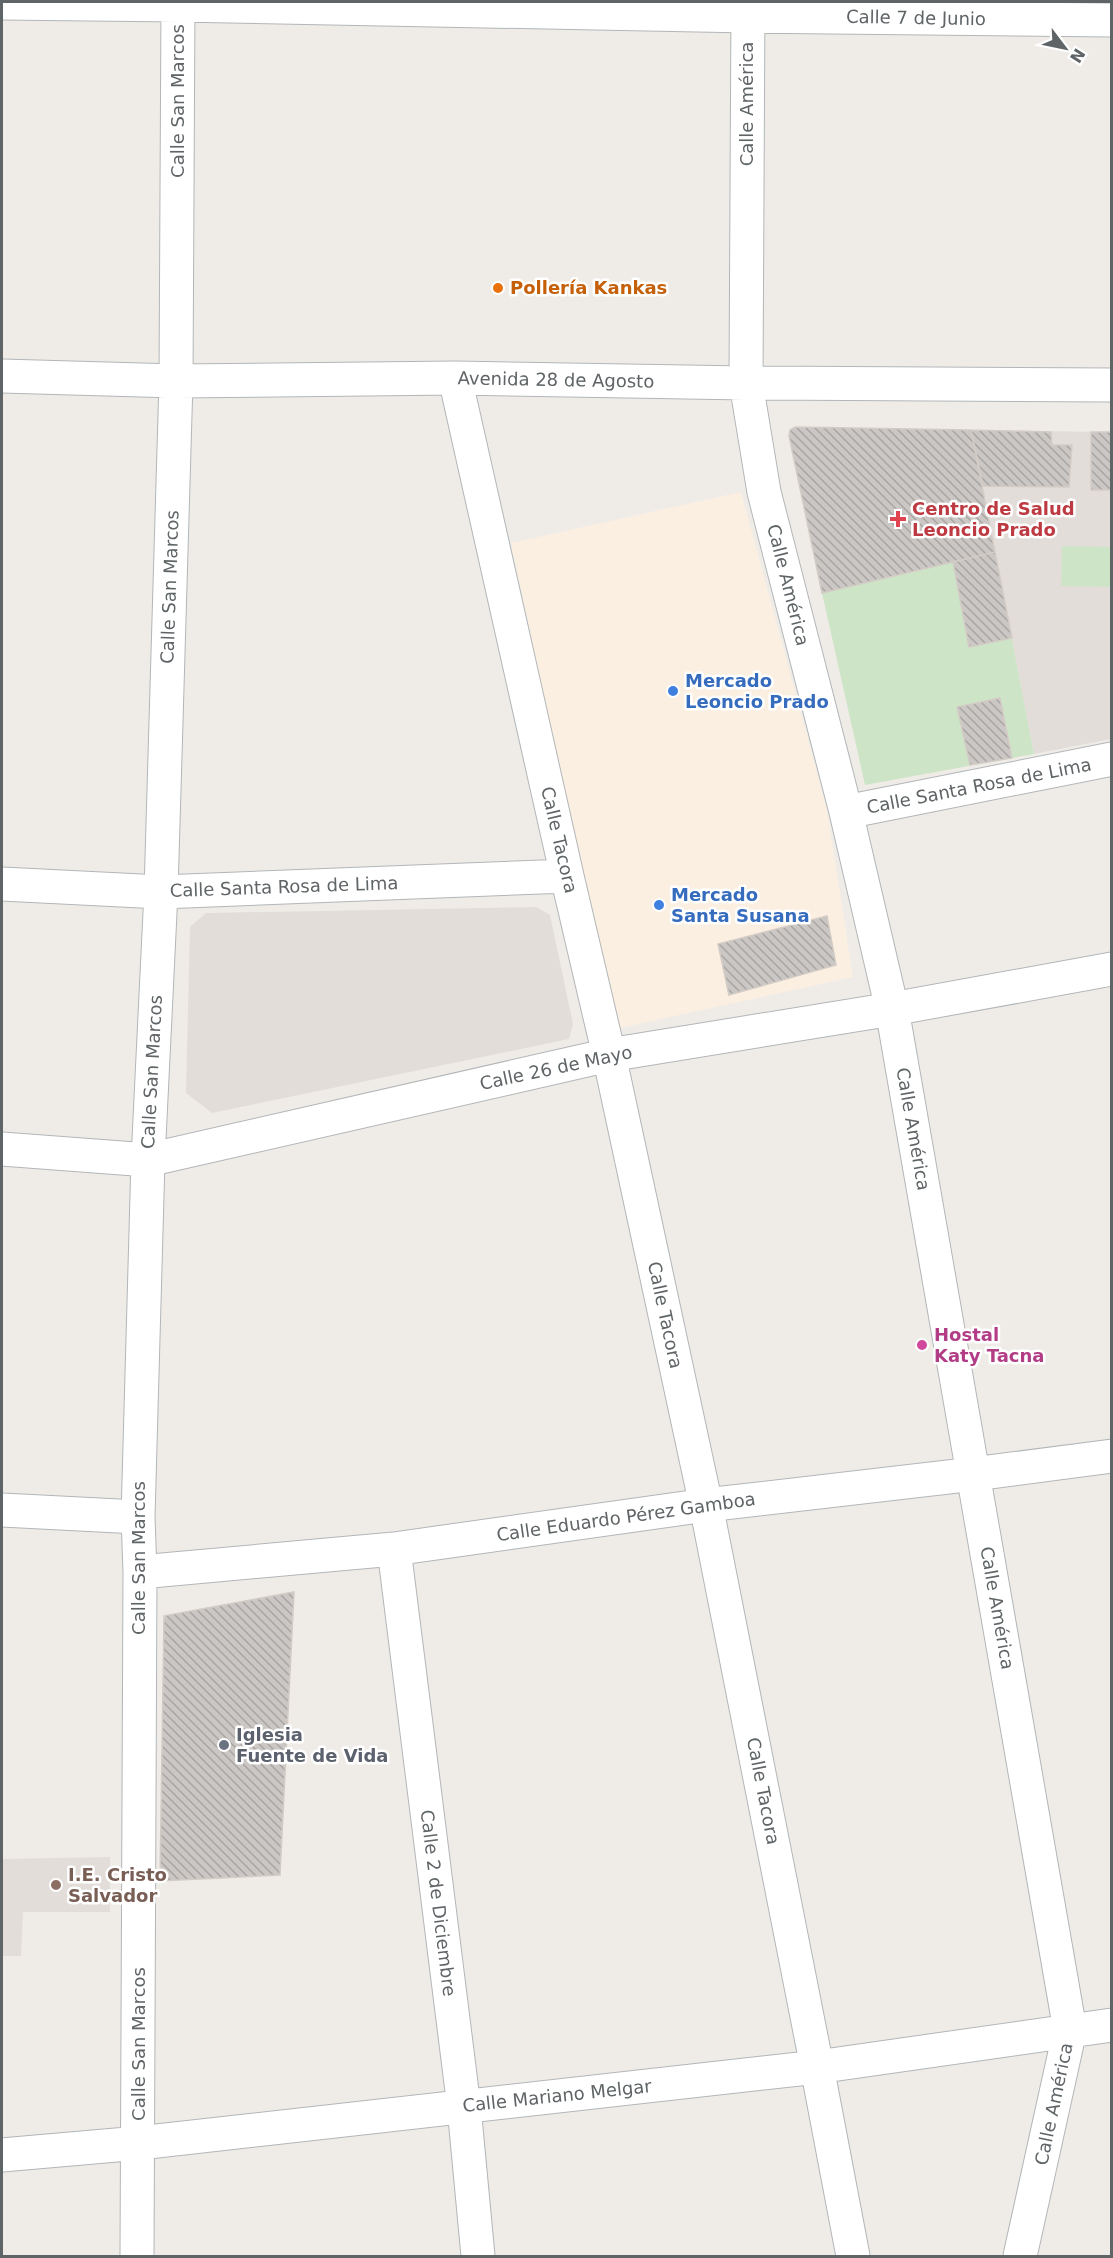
<svg xmlns="http://www.w3.org/2000/svg" width="1113" height="2258" viewBox="0 0 1113 2258" font-family="'DejaVu Sans',sans-serif">
  <defs>
    <pattern id="building-back-hatch" width="6" height="6" patternUnits="userSpaceOnUse" patternTransform="scale(1.5)"><rect width="6" height="6" fill="#cbc7c4"/><path d="M-1 5l2 2M0 0l6 6M5-1l2 2" fill="none" stroke="#a8a5a3"/></pattern>
  </defs>
  <rect width="100%" height="100%" fill="#efece8"/>
  <!-- commercial -->
  <path fill="#fbefe1" d="M741,492L827,810L853,977L615,1029L511,543Z"/>
  <!-- education -->
  <path fill="#e2ddd9" d="M971,430L1111,432V739L1034,754Z
    M536,907L550,915L573,1024L569,1039L212,1113L186,1093L190,927L206,913Z
    M110,1857V1912H23L21,1956H2V1859Z"/>
  <!-- park -->
  <path fill="#cee4c7" d="M1062,546L1111,547V587L1061,586Z
    M995,552L1034,754L865,785L822,593Z"/>
  <!-- building -->
  <path fill="url(#building-back-hatch)" stroke="#d3ccc6" stroke-width="1.5" d="M795,427L971,430L995,552L822,593L789,436L790,430Z
    M971,430L1051,432L1052,445H1072L1069,487L983,486Z
    M1091,432H1112V490H1091Z
    M995,552L1012,638L969,647L953,562Z
    M1000,698L1012,758L970,765L957,707Z
    M827,916L836,965L729,995L718,944Z
    M294,1592L280,1875L160,1881L164,1616Z"/>
  <g fill="none" stroke-linecap="round" stroke-linejoin="round">
    <!-- minor casing -->
    <g stroke="#b2b6b8" stroke-width="35">
      <path id="minor" d="M748,2L746,383L764,492L846,812L892,1009L1070,2030L1020,2256
        M2,3L178,5L748,16L1112,20
        M2,376L176,381L455,378L746,383L1112,385
        M455,378L567,876L609,1055L706,1505L817,2067L853,2256
        M846,812L1112,759
        M2,884L161,892L567,876
        M2,1149L148,1160L609,1055L892,1009L1112,969
        M2,1510L138,1517
        M394,1549L464,2107L478,2256
        M140,1572L394,1549L706,1505L974,1474L1112,1456
        M2,2155L139,2143L817,2067L1112,2025
        M137,2256L140,1572L138,1517L148,1160L161,892L176,381L178,2"/>
    </g>
    <!-- minor -->
    <use href="#minor" stroke="#fff" stroke-width="33"/>
  </g>
  <!-- markers -->
  <circle fill="#e8710a" stroke="#fff" stroke-width="2" cx="498" cy="288" r="6"/>
  <path fill="#e0444e" stroke="#fff" stroke-width="2" d="M895 510h6v6h6v6h-6v6h-6v-6h-6v-6h6z"/>
  <g fill="#3f7fe0" stroke="#fff" stroke-width="2">
    <circle cx="673" cy="691" r="6"/>
    <circle cx="659" cy="905" r="6"/>
  </g>
  <circle fill="#d1479c" stroke="#fff" stroke-width="2" cx="922" cy="1345" r="6"/>
  <circle fill="#6b7280" stroke="#fff" stroke-width="2" cx="224" cy="1745" r="6"/>
  <circle fill="#8d6e63" stroke="#fff" stroke-width="2" cx="56" cy="1885" r="6"/>
  <g text-anchor="middle" stroke-width="5" stroke-linejoin="round" paint-order="stroke">
    <!-- street labels -->
    <g font-size="18" fill="#5f6466" stroke="#fff">
      <text transform="translate(916 18) rotate(1)" y="6">Calle 7 de Junio</text>
      <text transform="translate(178 101) rotate(-90)" y="6">Calle San Marcos</text>
      <text transform="translate(747 104) rotate(-90)" y="6">Calle América</text>
      <text transform="translate(556 380) rotate(1)" y="6">Avenida 28 de Agosto</text>
      <text transform="translate(788 585) rotate(76)" y="6">Calle América</text>
      <text transform="translate(170 587) rotate(-88)" y="6">Calle San Marcos</text>
      <text transform="translate(979 786) rotate(-11)" y="6">Calle Santa Rosa de Lima</text>
      <text transform="translate(559 840) rotate(77)" y="6">Calle Tacora</text>
      <text transform="translate(284 887) rotate(-2)" y="6">Calle Santa Rosa de Lima</text>
      <text transform="translate(556 1068) rotate(-12)" y="6">Calle 26 de Mayo</text>
      <text transform="translate(152 1072) rotate(-87)" y="6">Calle San Marcos</text>
      <text transform="translate(913 1129) rotate(80)" y="6">Calle América</text>
      <text transform="translate(665 1315) rotate(78)" y="6">Calle Tacora</text>
      <text transform="translate(626 1517) rotate(-8)" y="6">Calle Eduardo Pérez Gamboa</text>
      <text transform="translate(139 1558) rotate(-90)" y="6">Calle San Marcos</text>
      <text transform="translate(997 1608) rotate(80)" y="6">Calle América</text>
      <text transform="translate(763 1791) rotate(79)" y="6">Calle Tacora</text>
      <text transform="translate(438 1903) rotate(83)" y="6">Calle 2 de Diciembre</text>
      <text transform="translate(139 2044) rotate(-90)" y="6">Calle San Marcos</text>
      <text transform="translate(557 2096) rotate(-6)" y="6">Calle Mariano Melgar</text>
      <text transform="translate(1054 2104) rotate(-78)" y="6">Calle América</text>
    </g>
    <!-- food labels -->
    <g font-size="18" font-weight="bold" fill="#c56008" stroke="#fff" text-anchor="start">
      <text x="510" y="294">Pollería Kankas</text>
    </g>
    <!-- health labels -->
    <g font-size="18" font-weight="bold" fill="#be3a42" stroke="#fff" text-anchor="start">
      <text x="912" y="515">Centro de Salud<tspan x="912" dy="21">Leoncio Prado</tspan></text>
    </g>
    <!-- shop labels -->
    <g font-size="18" font-weight="bold" fill="#366cbe" stroke="#fff" text-anchor="start">
      <text x="685" y="687">Mercado<tspan x="685" dy="21">Leoncio Prado</tspan></text>
      <text x="671" y="901">Mercado<tspan x="671" dy="21">Santa Susana</tspan></text>
    </g>
    <!-- hotel labels -->
    <g font-size="18" font-weight="bold" fill="#b23c85" stroke="#fff" text-anchor="start">
      <text x="934" y="1341">Hostal<tspan x="934" dy="21">Katy Tacna</tspan></text>
    </g>
    <!-- worship labels -->
    <g font-size="18" font-weight="bold" fill="#5b616d" stroke="#fff" text-anchor="start">
      <text x="236" y="1741">Iglesia<tspan x="236" dy="21">Fuente de Vida</tspan></text>
    </g>
    <!-- education labels -->
    <g font-size="18" font-weight="bold" fill="#785e54" stroke="#fff" text-anchor="start">
      <text x="68" y="1881">I.E. Cristo<tspan x="68" dy="21">Salvador</tspan></text>
    </g>
  </g>
  <!-- border -->
  <rect width="1113" height="2258" fill="none" stroke="#5f6466" stroke-width="6"/>
  <!-- north arrow -->
  <g transform="translate(1065 48) rotate(122)" stroke="#ffffff" stroke-width="4.5" paint-order="stroke">
  <path d="M0-4.5L10 22L0 15L-10 22Z" fill="#5f6466"/>
  <text y="-9" font-size="16" font-weight="bold" text-anchor="middle" fill="#5f6466">N</text>
  </g>
</svg>
